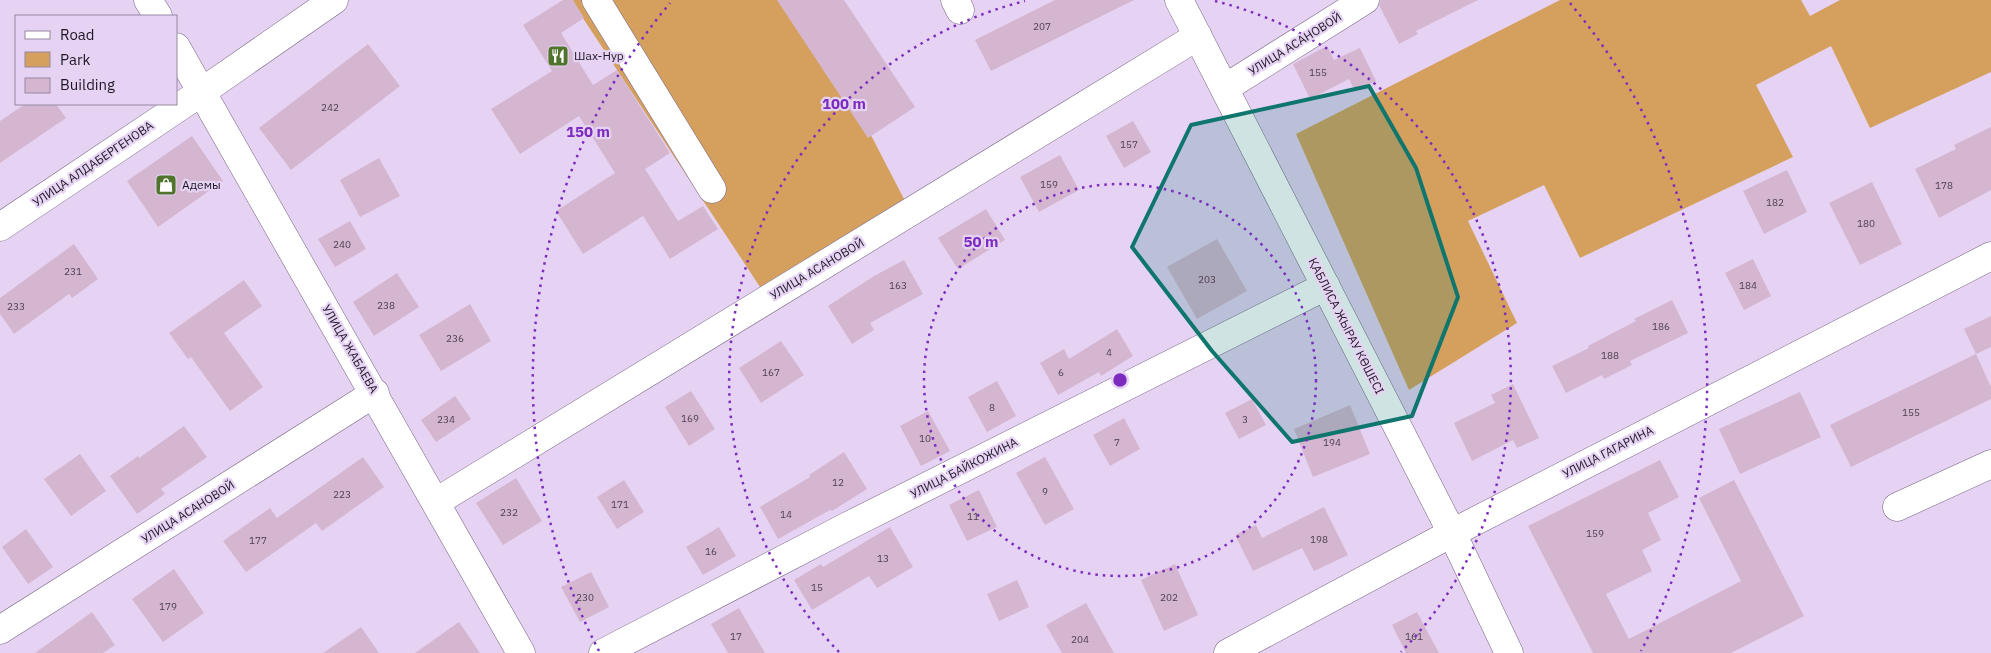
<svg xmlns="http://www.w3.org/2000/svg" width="1991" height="653" viewBox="0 0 1991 653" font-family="'IBM Plex Sans',sans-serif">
  <rect width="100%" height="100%" fill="#e6d3f4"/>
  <!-- green -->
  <path fill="#d5a05e" d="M571,0H801L904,199L760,287Z
    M1560,0H1801L1810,16L1840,0H1991V72L1870,128L1831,46L1756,85L1793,157L1580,258L1544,185L1468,221L1517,323L1409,390L1296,134Z"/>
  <!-- building -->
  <path fill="#d5b6d0" d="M563,0H573L584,18L561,33L593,85L617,70L670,153L645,169L678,221L703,206L718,229L670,259L643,216L583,254L556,211L615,173L579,116L520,154L491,109L552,71L523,25Z
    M777,0H844L915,107L868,138Z
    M1055,0H1134L991,71L975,40Z
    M1381,0H1478L1416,31L1418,34L1399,44L1379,5Z
    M368,44L400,86L291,170L259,128Z
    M1327,46L1334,60L1360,48L1376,81L1355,91L1349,79L1310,99L1293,64Z
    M25,104H56L66,118L0,163V121Z
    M1133,121L1151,152L1124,168L1106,136Z
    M1991,127V190L1939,218L1915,169L1956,149L1954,145Z
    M192,136L223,181L158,227L127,181Z
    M1060,155L1079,190L1039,212L1020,177Z
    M379,158L400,196L360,217L340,180Z
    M1787,170L1807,212L1764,234L1743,191Z
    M1872,182L1902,244L1860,265L1829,203Z
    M986,209L1005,240L958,269L938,238Z
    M350,221L366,249L335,267L318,239Z
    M1217,239L1247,291L1197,319L1167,267Z
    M74,244L98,279L72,298L69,294L14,334L0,314V298Z
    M1753,259L1771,296L1744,310L1725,273Z
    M904,260L923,294L870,323L874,330L852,344L828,306L874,276Z
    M397,273L419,307L374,336L353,302Z
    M244,280L262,306L224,333L263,387L230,411L191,357L188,359L169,333Z
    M1672,300L1688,333L1630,361L1632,365L1604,379L1602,375L1566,393L1552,366L1589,348L1588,346L1636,321L1634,319Z
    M470,304L491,341L441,371L419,335Z
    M1991,316V347L1976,354L1964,329Z
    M1117,329L1133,356L1101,376L1099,372L1058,395L1040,363L1064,349L1069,359Z
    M781,341L804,375L761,403L739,368Z
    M1976,354L1991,387V399L1851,467L1830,425Z
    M997,381L1016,416L987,432L968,397Z
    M1513,384L1539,438L1517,448L1513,440L1472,461L1454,423L1495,403L1491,395Z
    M691,391L715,429L689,446L665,407Z
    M1800,392L1821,437L1740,474L1719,429Z
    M455,396L471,419L436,442L421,420Z
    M1252,399L1266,425L1239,439L1225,413Z
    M1350,405L1370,454L1313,477L1294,429Z
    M928,411L950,451L921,466L900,426Z
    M1124,418L1140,449L1110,466L1093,435Z
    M184,426L207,457L161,489L165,494L137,514L110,476L138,456L139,458Z
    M844,452L867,489L832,511L830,510L778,539L760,507L810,477L809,475Z
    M80,454L106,491L71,516L44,479Z
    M363,457L384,487L322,531L316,523L246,572L223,541L270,508L277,518Z
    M1045,457L1074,509L1045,525L1016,473Z
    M1660,460L1679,497L1648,513L1661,540L1642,550L1652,571L1606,594L1629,639L1741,581L1699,498L1734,480L1804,616L1731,653H1593L1528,526Z
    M516,478L542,521L503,545L476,503Z
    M624,480L644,512L617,529L597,497Z
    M979,490L997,527L967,541L949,505Z
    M1324,507L1348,555L1314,571L1302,548L1253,571L1235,535L1256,525L1262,538Z
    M719,527L736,556L703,575L686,547Z
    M890,527L913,567L877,588L869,576L812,610L794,580L821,564L823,567Z
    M26,529L53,567L28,584L2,547Z
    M1175,564L1198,615L1164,631L1141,580Z
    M174,569L204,613L163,642L132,599Z
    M591,572L609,607L580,622L561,587Z
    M1017,580L1029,607L999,621L987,594Z
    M1086,603L1114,653H1062L1046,625Z
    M739,608L765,653H728L711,624Z
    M92,612L115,645L103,653H35Z
    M1417,612L1439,653H1406L1392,625Z
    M459,622L480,653H415Z
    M361,627L379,653H323Z"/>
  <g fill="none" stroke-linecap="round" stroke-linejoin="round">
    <!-- minor casing -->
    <g stroke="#756481" stroke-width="29">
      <path id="minor" d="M148,0L158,16
        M596,0L712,189
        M955,0L960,10
        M1179,0L1452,533L1509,653
        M176,47L521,653
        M1225,88L1365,0
        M0,227L203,91L334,0
        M436,502L1198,36
        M1897,507L1991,464
        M0,630L375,393
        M603,653L848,526L1326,286
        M1228,653L1452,533L1991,256"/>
    </g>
    <!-- minor -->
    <use href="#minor" stroke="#fff" stroke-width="28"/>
  </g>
  <!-- marked area -->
  <path fill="#0f766e" fill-opacity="0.2" stroke="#0f766e" stroke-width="4" stroke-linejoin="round" d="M1369,86L1416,168L1458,297L1412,416L1292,442L1212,351L1132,247L1191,125Z"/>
  <!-- distance rings -->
  <g fill="none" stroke="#7b2cbf" stroke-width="2.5" stroke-dasharray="2.5 5">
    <circle cx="1120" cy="380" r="196"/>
    <path d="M839 652A391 391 0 0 1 1025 1M1215 1A391 391 0 0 1 1401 652"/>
    <path d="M599 651A587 587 0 0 1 670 3M1570 3A587 587 0 0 1 1641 651"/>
  </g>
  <!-- icons -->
  <defs>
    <g id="restaurant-square" transform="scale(1.125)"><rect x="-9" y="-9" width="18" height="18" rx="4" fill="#51742c" stroke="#e6d3f4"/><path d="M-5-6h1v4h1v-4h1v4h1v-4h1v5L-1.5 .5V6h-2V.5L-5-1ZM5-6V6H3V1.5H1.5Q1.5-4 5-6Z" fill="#fff"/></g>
    <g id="shop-square" transform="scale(1.125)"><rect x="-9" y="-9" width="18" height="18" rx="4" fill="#51742c" stroke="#e6d3f4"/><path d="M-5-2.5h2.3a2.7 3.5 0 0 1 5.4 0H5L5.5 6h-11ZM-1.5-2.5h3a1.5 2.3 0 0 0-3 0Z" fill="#fff"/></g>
  </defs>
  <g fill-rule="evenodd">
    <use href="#restaurant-square" x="558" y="56"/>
    <use href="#shop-square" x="166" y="185"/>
  </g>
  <g text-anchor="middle" stroke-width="4.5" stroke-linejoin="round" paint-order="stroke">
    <!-- number labels -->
    <g font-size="10" fill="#4c3f4e">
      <text x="1042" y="30">207</text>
      <text x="1318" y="76">155</text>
      <text x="330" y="111">242</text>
      <text x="1129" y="148">157</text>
      <text x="1049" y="188">159</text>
      <text x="1944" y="189">178</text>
      <text x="1775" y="206">182</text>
      <text x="1866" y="227">180</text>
      <text x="342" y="248">240</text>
      <text x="73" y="275">231</text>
      <text x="1207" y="283">203</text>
      <text x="898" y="289">163</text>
      <text x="1748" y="289">184</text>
      <text x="386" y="309">238</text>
      <text x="16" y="310">233</text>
      <text x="1661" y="330">186</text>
      <text x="455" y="342">236</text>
      <text x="1109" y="356">4</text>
      <text x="1610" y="359">188</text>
      <text x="771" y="376">167</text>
      <text x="1061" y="376">6</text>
      <text x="992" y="411">8</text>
      <text x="1911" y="416">155</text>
      <text x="690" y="422">169</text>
      <text x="446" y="423">234</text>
      <text x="1245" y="423">3</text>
      <text x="925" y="442">10</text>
      <text x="1117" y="446">7</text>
      <text x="1332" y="446">194</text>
      <text x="838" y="486">12</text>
      <text x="1045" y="495">9</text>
      <text x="342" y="498">223</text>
      <text x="620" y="508">171</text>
      <text x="509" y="516">232</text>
      <text x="786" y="518">14</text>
      <text x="973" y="520">11</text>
      <text x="1595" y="537">159</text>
      <text x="1319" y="543">198</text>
      <text x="258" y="544">177</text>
      <text x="711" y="555">16</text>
      <text x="883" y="562">13</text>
      <text x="817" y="591">15</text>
      <text x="585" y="601">230</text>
      <text x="1169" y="601">202</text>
      <text x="168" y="610">179</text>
      <text x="736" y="640">17</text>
      <text x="1414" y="640">161</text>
      <text x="1080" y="643">204</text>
    </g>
    <!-- street labels -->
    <g font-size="12" fill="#1e1723" stroke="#e6d3f4">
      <text transform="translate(1295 44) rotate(-32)" y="4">УЛИЦА АСАНОВОЙ</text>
      <text transform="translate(93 164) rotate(-34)" y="4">УЛИЦА АЛДАБЕРГЕНОВА</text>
      <text transform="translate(817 269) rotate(-31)" y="4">УЛИЦА АСАНОВОЙ</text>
      <text transform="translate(1346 326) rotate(63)" y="4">ҚАБЛИСА ЖЫРАУ КӨШЕСІ</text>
      <text transform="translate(350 349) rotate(60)" y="4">УЛИЦА ЖАБАЕВА</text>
      <text transform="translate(1608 452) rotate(-27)" y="4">УЛИЦА ГАГАРИНА</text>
      <text transform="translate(964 468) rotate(-27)" y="4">УЛИЦА БАЙКОЖИНА</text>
      <text transform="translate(188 512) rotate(-32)" y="4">УЛИЦА АСАНОВОЙ</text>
    </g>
    <!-- poi labels -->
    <g font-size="12" fill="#1e1723" stroke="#e6d3f4" text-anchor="start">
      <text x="574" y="60">Шах-Нур</text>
      <text x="182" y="189">Адемы</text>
    </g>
  </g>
  <circle cx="1120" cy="380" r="8" fill="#7b2cbf" stroke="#e6d3f4" stroke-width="2.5"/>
  <g font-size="15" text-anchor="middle" font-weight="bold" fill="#7b2cbf" stroke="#e6d3f4" stroke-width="4.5" stroke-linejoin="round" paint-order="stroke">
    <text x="844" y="109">100 m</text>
    <text x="588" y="137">150 m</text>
    <text x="981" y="247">50 m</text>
  </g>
  <!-- legend -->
  <rect x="15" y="15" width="162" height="90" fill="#e6d3f4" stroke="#9688a0"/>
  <rect x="25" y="31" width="25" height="8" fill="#ffffff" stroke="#9688a0"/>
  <text x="60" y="40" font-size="15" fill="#1e1723">Road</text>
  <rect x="25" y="52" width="25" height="15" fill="#d5a05e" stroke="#9688a0"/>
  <text x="60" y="65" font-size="15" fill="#1e1723">Park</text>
  <rect x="25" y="78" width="25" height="15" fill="#d5b6d0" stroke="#9688a0"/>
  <text x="60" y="90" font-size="15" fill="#1e1723">Building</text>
</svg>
